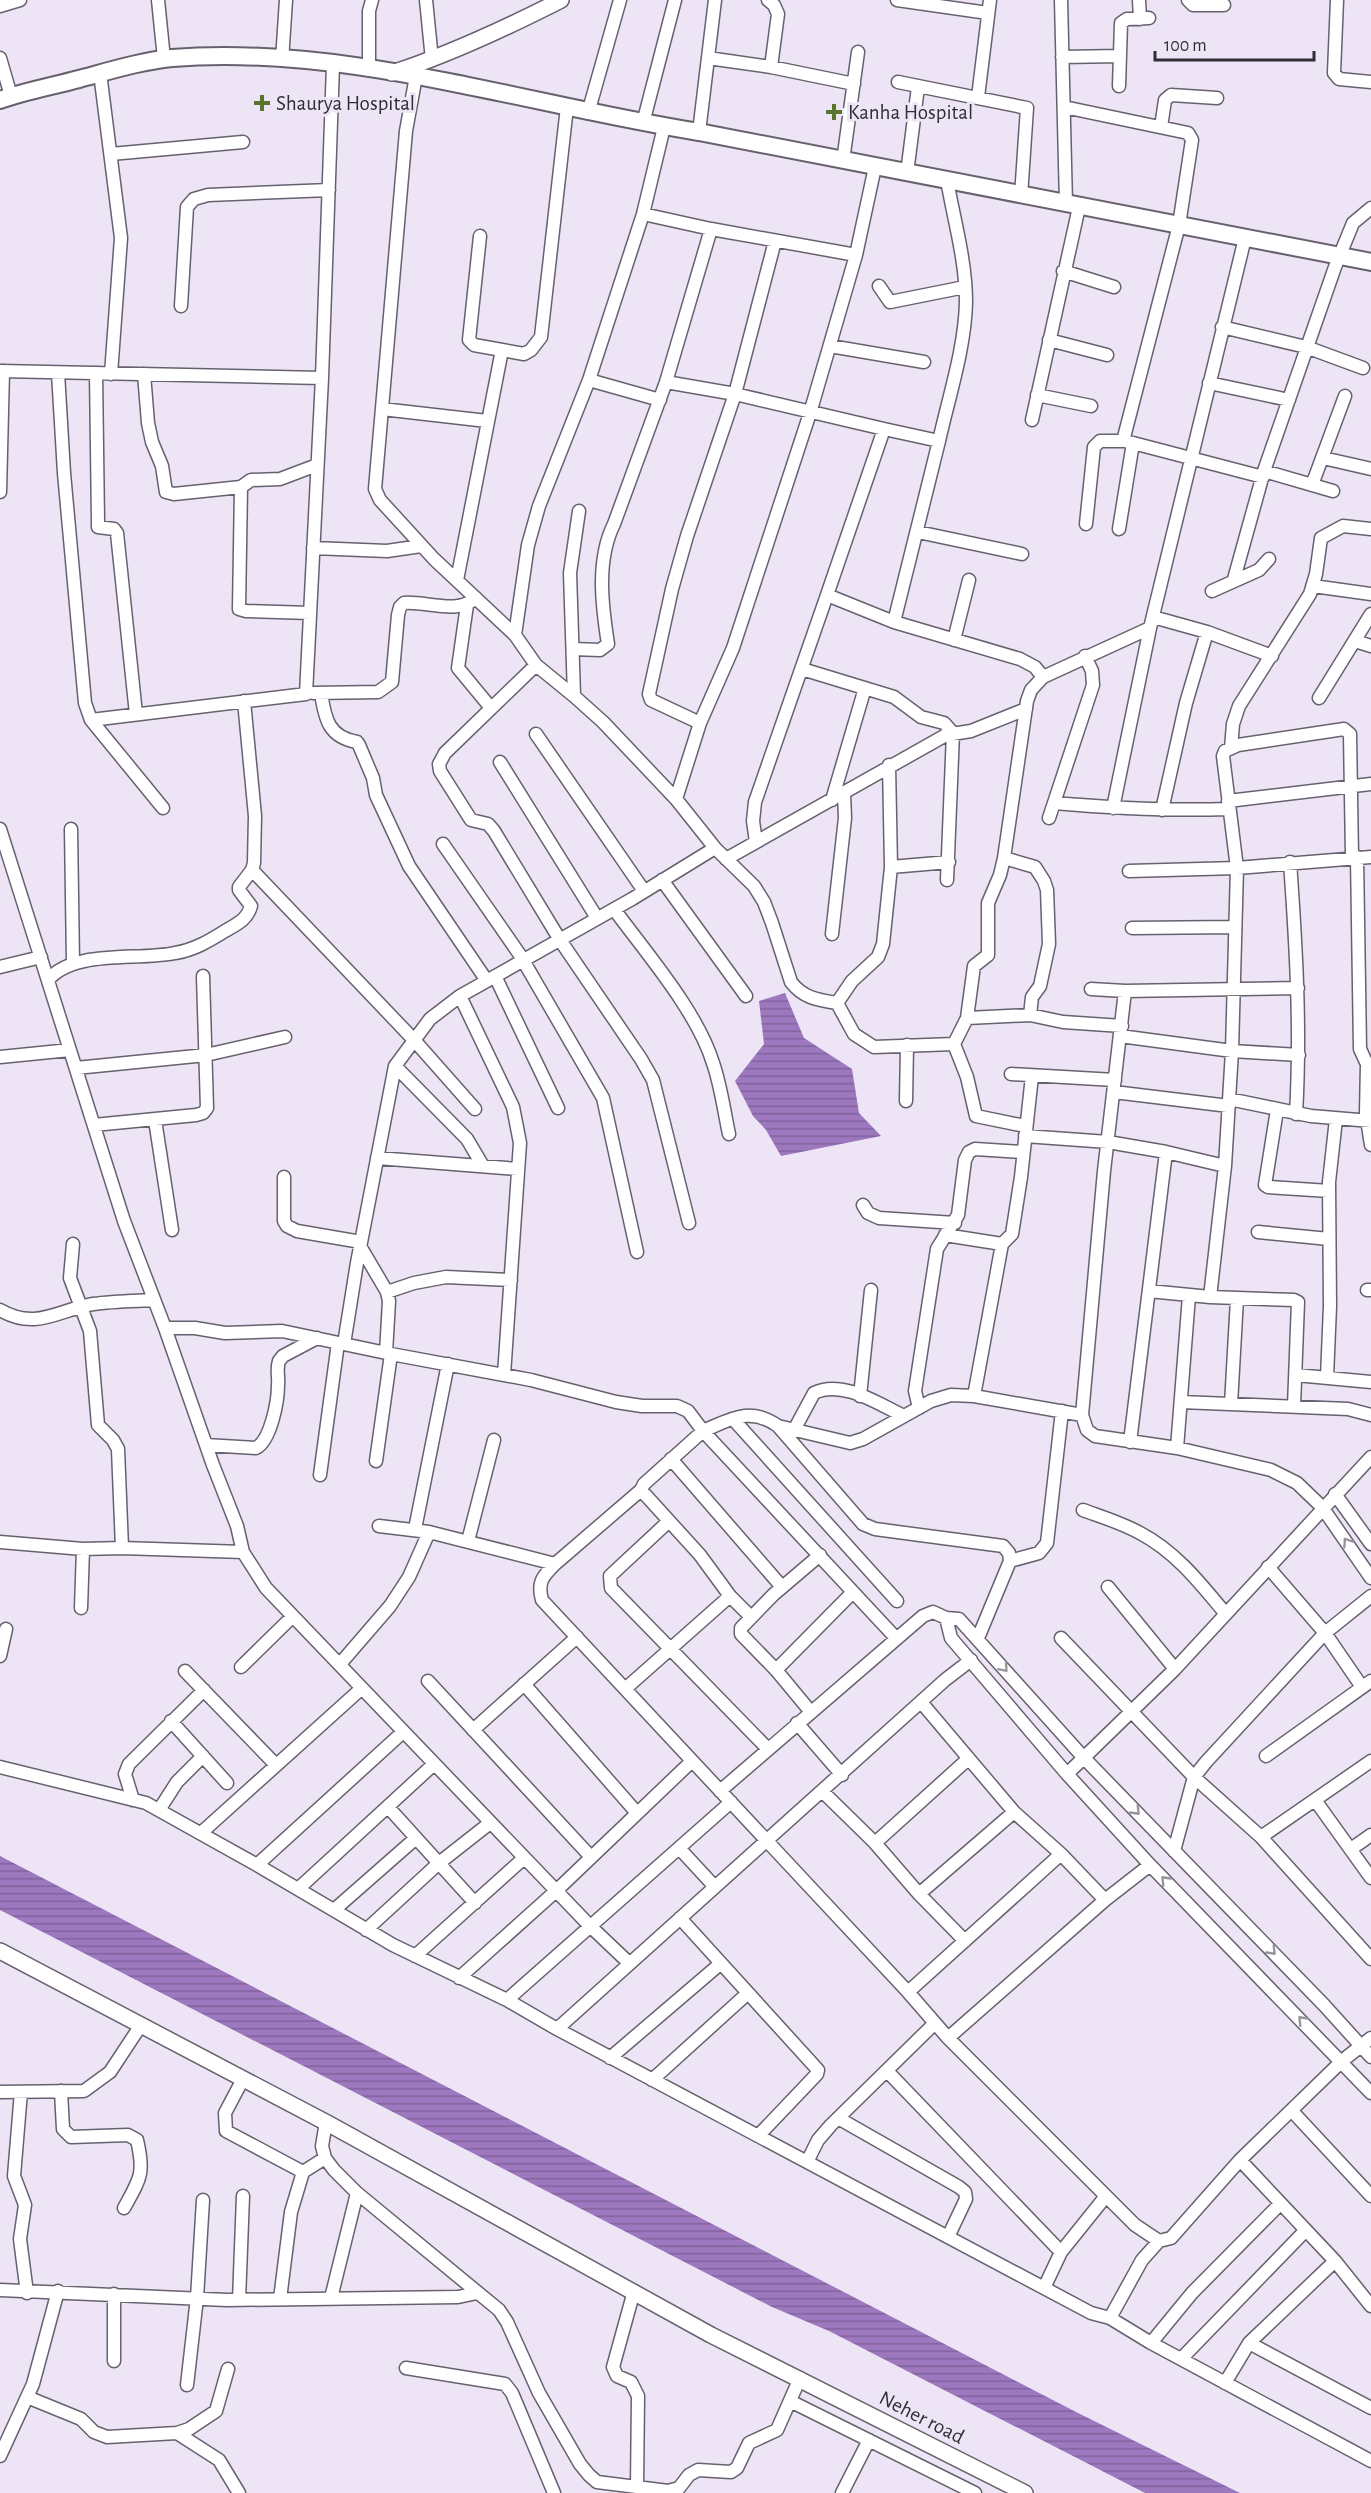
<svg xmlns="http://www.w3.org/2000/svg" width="1371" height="2493" viewBox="0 0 1371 2493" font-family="'Alegreya Sans',sans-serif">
  <defs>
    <pattern id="water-rules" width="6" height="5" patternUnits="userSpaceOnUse" patternTransform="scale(1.5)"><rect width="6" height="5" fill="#9d78bf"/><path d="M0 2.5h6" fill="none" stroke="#80639c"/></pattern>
  </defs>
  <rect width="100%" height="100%" fill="#ede5f6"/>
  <!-- water -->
  <path fill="url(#water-rules)" d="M785,993L804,1038L852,1069L859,1113L881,1136L781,1156L766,1130L753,1116L735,1081L764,1044L759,1001Z
    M0,1856L1078,2413L1240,2493H1145L829,2331L772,2307L0,1910Z"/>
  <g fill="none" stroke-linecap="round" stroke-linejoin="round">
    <!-- minor casing -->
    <g stroke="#67606e" stroke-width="15">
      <path id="minor" d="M158,0L164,59
        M426,0L432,60
        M768,0L774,5L778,14L771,67
        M897,0L988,13
        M1061,0L1066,204
        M1139,0L1140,19
        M1188,0L1193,5H1224
        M1337,0L1334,73L1339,79L1371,82
        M0,6L20,0
        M1062,57L1120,56
        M0,58L11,96
        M708,58L771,67L854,84
        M282,60L286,0
        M369,70V11L372,0
        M100,73L121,238L111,374
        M416,76L406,131L375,489L380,500L434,559L515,635L536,665L574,696L603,722L676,799L715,848L754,886L764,902L772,923L791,982C803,998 818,1000 837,1003L854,1034L874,1047L954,1044
        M898,82L1027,108L1021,196
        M1119,86L1121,23L1127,19L1149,18
        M978,97L990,0
        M1064,107L1188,133L1192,140L1179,225L1123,441H1100L1094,447L1086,524
        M588,113L620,0
        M643,123L675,0
        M1161,127L1165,100L1171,95L1217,98
        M699,132L715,0
        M111,154L243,142
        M843,161L858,52
        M907,173L918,87
        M711,229L856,255
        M480,236L469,340L474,345L502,350
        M1063,271L1114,287
        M879,286L890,302L965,287
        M181,306L187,207L194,199L208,195L329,190
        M1222,327L1306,347L1363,368
        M1049,340L1107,355
        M830,346L924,362
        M0,371L322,378
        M58,373L64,473L85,703L91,720L163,808
        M96,373L98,522V527L114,529L117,533L136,714
        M144,374L148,423L152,442L162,466L166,492L174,494L241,487
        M589,380L660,400
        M666,382L735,394L884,429L827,595L894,622L939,441L884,429
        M1209,383L1289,400
        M1037,395L1091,406
        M382,409L487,421
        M1032,420L1079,207
        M939,441C949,396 965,348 966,302C966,261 954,220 947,180
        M1133,443L1263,477
        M1323,458L1371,469
        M1264,471L1333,491
        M1312,485L1345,396
        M0,492L3,371
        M1119,529L1133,443L1128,442
        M918,532L1022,554
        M313,548L387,551L421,546
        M1234,579L1264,471L1335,267L1353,223L1371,208
        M457,580L502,350L524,354L531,350L541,337L567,107
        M1313,586L1371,594
        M1212,591L1259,570L1269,559
        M467,605L458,668L491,708
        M310,613L246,611L239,609L241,487L251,480L280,479L317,465
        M1153,617L1207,632L1272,656
        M894,622L1020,659L1035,667L1043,677
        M515,635L528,545L539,506L589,380L643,214L664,127
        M954,640L969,580
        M1355,641L1371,646
        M573,649L600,650L608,644C602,606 596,560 614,524L666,382L711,229L643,214
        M536,665L445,753L439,764L440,771L471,820L488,824L494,831L560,940L641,1059L653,1080L689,1223
        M802,669L894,697L921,717L944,723L953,733L947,880
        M313,693L378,692L392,682L398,615L400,607L404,603C427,601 457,615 476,598
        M321,693C325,720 329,737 357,742L359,745L373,778L376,795L409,866L487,981
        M574,696L570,573L579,511
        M1319,698L1371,614
        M91,720L306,694L322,378L333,65
        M700,723L651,700L649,694L672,589L687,536L735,394L775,241
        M536,734L644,891
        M1231,748L1233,724L1239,706L1310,594L1316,574L1321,538L1343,526L1371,529
        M500,762L597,918
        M676,799L700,723L733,648L810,413L856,255L875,167
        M832,800L865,688
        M1228,801L1371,784
        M1054,803C1112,808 1170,811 1228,809
        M1113,808L1150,628L1245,238
        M1162,810L1186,703L1207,632
        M1049,818L1093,685L1092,671L1085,656
        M0,829L124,1221L165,1328L213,1465L237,1526L243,1552L266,1588L589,1925L629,1963
        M71,829L73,963
        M756,842L753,821L755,802L827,595
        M443,844L520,955L603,1098L637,1252
        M1357,857L1360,1049L1367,1064L1366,1113L1371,1145
        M1004,858L1035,867L1044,881L1047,890L1049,944L1040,986L1032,997L1030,1015
        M726,859L946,735L971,731L1026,709
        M1290,862C1296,946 1301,1029 1296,1114
        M891,867L949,862
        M252,870L414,1040L475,1109
        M1129,871L1237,868L1223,756L1225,751L1238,745L1344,729L1350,734L1352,857
        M662,880L746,996
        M614,909C646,953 697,1011 713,1063C721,1086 724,1111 729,1134
        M1132,928L1235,927
        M832,934L845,818L844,793
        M0,967L41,957
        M495,976L558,1108
        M48,980C74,949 137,961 175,953C194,950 209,941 225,931C237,924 247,920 251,906L239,890V887L252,870L254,863L255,816L244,701
        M1091,989L1125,991L1298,988
        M460,996L513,1107L520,1143L504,1375
        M837,1003L852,981L878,957L883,944L891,867L889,765
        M967,1018L1030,1015L1063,1022L1122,1026
        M1120,1036L1232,1051L1299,1055
        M0,1057L70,1050
        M395,1066L467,1139L483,1166
        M76,1068L206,1055L285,1037
        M1011,1074L1115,1080
        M1114,1092L1229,1106
        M1229,1099L1311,1116L1371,1121
        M906,1101L907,1045
        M1277,1110L1265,1185L1268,1187L1329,1191
        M155,1120L172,1230
        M94,1125L196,1115L203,1113L207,1108L203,976
        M1025,1126L976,1116L967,1077L954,1044L967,1018L974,966L988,955V903L1000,875L1004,858L1027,701L1031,690L1043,677L1150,628
        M1025,1136L1108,1142L1166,1152L1225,1166
        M377,1158L518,1169
        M284,1177V1221L287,1226L297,1231L361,1242
        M863,1205L868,1213L879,1218L955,1223
        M1258,1232L1329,1239
        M945,1235L1002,1244
        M73,1244L70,1278L90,1331L98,1425L113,1440L118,1449L122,1548
        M360,1246L387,1292L389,1301L386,1353
        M1367,1290H1371
        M1149,1291L1210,1297L1294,1300L1298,1302L1294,1406
        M387,1292L414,1283L446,1277L511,1280
        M1210,1297L1225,1166L1232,1051L1237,868L1371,857
        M0,1310C36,1331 58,1310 93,1304C113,1301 134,1301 154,1300
        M165,1328H195L225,1333L282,1331L391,1354L531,1380L616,1402L642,1406H677L688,1411L703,1431C731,1419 750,1406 778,1426L863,1524L875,1529L1003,1546L1009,1553L1010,1561L978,1638
        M344,1344L357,1263L395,1066L430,1019L460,996L632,899L715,848
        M1296,1375L1371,1382
        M1327,1377L1330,1306L1329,1182L1336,1119
        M860,1396L871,1290
        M974,1396L1002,1244L1012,1234L1021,1177L1032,1076
        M1181,1402L1348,1409L1371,1415
        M1231,1404L1237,1299
        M919,1408L915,1391L937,1249L958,1215L965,1160L969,1152L975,1149L1023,1152
        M1082,1415L1087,1430L1095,1436L1177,1448L1271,1470L1297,1483L1322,1507L1371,1578
        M733,1419L897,1601
        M778,1426L850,1443L863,1439L931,1401L951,1395L974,1396L1082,1415L1104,1171L1125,991
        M794,1430L814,1393C842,1379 878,1404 904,1416
        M1130,1442L1166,1152
        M206,1445L256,1448C271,1440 278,1401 278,1385C279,1377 276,1369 279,1361L283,1356L317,1338
        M1177,1448L1189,1296
        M671,1459L782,1587
        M376,1461L391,1354
        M320,1475L338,1343
        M1335,1494L1371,1544
        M1083,1510C1102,1517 1122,1523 1140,1533C1176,1552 1200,1583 1225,1613
        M669,1521L610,1576L611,1588L768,1749
        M379,1526L429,1532L555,1564C543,1576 537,1582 542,1600L908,1992L948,2038L1135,2225L1159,2241L1171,2238L1240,2160L1342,2061L1371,2038
        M415,1529L448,1364
        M468,1541L494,1440
        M0,1542L83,1549L122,1548L243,1552
        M1010,1561L1039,1553L1047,1543L1062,1411
        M555,1564L641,1490
        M1268,1567L1325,1633L1362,1687
        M1108,1587L1175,1669
        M730,1596L751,1617
        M81,1608L83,1549
        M946,1618L951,1638L1067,1774L1150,1865L1371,2093
        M1061,1638L1194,1777L1261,1837L1371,1959
        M0,1656L6,1629
        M340,1664L390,1606L409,1577L429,1532
        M241,1667L293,1616
        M776,1670L852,1593
        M185,1671L276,1765
        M428,1681L591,1857
        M524,1684L637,1813
        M625,1689L730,1596L700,1555L641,1490L644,1484L703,1431L895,1637
        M921,1702L1014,1812L1061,1854L1105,1900
        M810,1711L776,1670L741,1634V1628L773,1595L820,1555
        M171,1721L227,1783
        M797,1723L842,1775
        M473,1730L577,1637
        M1266,1756L1371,1681
        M968,1759L875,1843L919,1894L1014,1812
        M0,1767L146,1803L257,1865L393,1945L507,2000L557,2029L1091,2313L1110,2318
        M1067,1774L1175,1669L1371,1457
        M720,1791L923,1616L933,1612L946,1618L959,1619L1084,1758L1324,2005L1371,2057
        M823,1792L875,1843
        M133,1800L125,1774L129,1764L204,1690
        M1315,1800L1371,1878
        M388,1807L475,1903
        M159,1810L177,1782L203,1756
        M201,1833L362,1688
        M1261,1837L1371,1761
        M679,1848L715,1887
        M1351,1849L1371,1835
        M1174,1851L1194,1777L1206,1762L1325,1633L1371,1596
        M257,1865L403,1732
        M298,1889L434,1764
        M919,1894L965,1941
        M334,1910L416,1838
        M680,1918L818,2070L817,2074L758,2136
        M366,1930L439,1863L490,1823
        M415,1956L524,1858
        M459,1978L556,1891L692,1761
        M908,1992L1061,1854
        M507,2000L731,1802
        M557,2029L945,1680L971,1660
        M948,2038L1105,1900L1150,1865
        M610,2058L720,1964
        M887,2071L1061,2252
        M243,2079L225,2113L226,2131L303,2172
        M652,2080L748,1993
        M61,2091L63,2129L71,2137L128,2135L137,2140C145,2174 140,2179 124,2208
        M0,2092L84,2091L110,2072L141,2025
        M21,2092L14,2176L25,2205L20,2239L27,2293
        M1292,2111L1371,2196
        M838,2118L959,2187L965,2192L966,2199L948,2237
        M326,2122L322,2146L325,2158L334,2170L357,2193L499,2310L507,2322L539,2393L580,2464L589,2475L597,2482L668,2491L679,2488L689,2475L698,2470L731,2472L737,2468L749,2443L777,2430L800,2378
        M1240,2160L1335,2261L1371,2306
        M807,2162L818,2140L831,2125L935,2023
        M1159,2241L1142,2260L1110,2318L1151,2343L1371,2461
        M1044,2288L1061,2252L1106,2196
        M0,2290L227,2300L458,2297L477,2293
        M634,2291L613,2367L617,2376L631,2382L638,2396L637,2487
        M331,2298L357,2193
        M280,2299L291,2212L303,2172L325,2158
        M239,2300L243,2196
        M1151,2343L1192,2293L1280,2204
        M1249,2343L1371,2408
        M1181,2359L1305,2231
        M114,2361V2294
        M406,2368L505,2384L512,2393L554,2493
        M1225,2383L1249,2343L1335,2261
        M187,2385L197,2298L203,2200
        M27,2397L81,2419L94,2432L107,2437L177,2433L189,2429L216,2411L228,2369
        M790,2401L975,2493
        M177,2433L219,2460L239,2493
        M0,2456L33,2384L58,2291
        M842,2493L869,2440"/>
    </g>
    <!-- tertiary casing -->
    <g stroke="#67606e" stroke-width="18">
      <path id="tertiary" d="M392,73C451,54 506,28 561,0
        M0,1951L329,2124L711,2335L1025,2493"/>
    </g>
    <!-- secondary casing -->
    <g stroke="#67606e" stroke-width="20">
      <path id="secondary" d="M0,100C26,91 53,86 79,79C109,71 141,61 172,58C346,44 528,105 699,132L1371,262"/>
    </g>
    <!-- minor -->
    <use href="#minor" stroke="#fff" stroke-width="12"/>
    <!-- tertiary -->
    <use href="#tertiary" stroke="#fff" stroke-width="15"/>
    <!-- secondary -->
    <use href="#secondary" stroke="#fff" stroke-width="16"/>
  </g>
  <!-- one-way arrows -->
  <defs><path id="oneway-chevron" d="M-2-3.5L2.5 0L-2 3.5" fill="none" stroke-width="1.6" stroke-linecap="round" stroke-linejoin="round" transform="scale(1.5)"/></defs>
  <g stroke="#98969a">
    <use href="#oneway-chevron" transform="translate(1347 1542) rotate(-124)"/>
    <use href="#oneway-chevron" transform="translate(1004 1668) rotate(49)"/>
    <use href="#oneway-chevron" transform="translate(1136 1811) rotate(46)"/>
    <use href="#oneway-chevron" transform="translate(1165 1880) rotate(-134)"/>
    <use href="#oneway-chevron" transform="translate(1272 1951) rotate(46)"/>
    <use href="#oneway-chevron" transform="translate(1302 2020) rotate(-134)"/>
  </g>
  <!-- markers -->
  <g fill="#587529" stroke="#ede5f6" stroke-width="2">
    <path d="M259 94h6v6h6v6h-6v6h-6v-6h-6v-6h6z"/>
    <path d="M831 103h6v6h6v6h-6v6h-6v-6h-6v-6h6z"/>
  </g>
  <g text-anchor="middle" stroke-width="6" stroke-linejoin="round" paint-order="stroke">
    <!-- poi labels -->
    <g font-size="21" fill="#302d34" stroke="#ede5f6" text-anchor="start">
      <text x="276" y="110">Shaurya Hospital</text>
      <text x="848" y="119">Kanha Hospital</text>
    </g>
    <!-- street labels -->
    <g font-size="21" fill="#302d34" stroke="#ede5f6">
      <text transform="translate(922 2417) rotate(27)" y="7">Neher road</text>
    </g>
  </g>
  <!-- scale -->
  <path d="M1155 51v9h159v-9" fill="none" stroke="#302d34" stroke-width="3"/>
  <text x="1164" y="51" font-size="18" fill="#302d34" stroke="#ede5f6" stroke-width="4.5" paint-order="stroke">100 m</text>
</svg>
